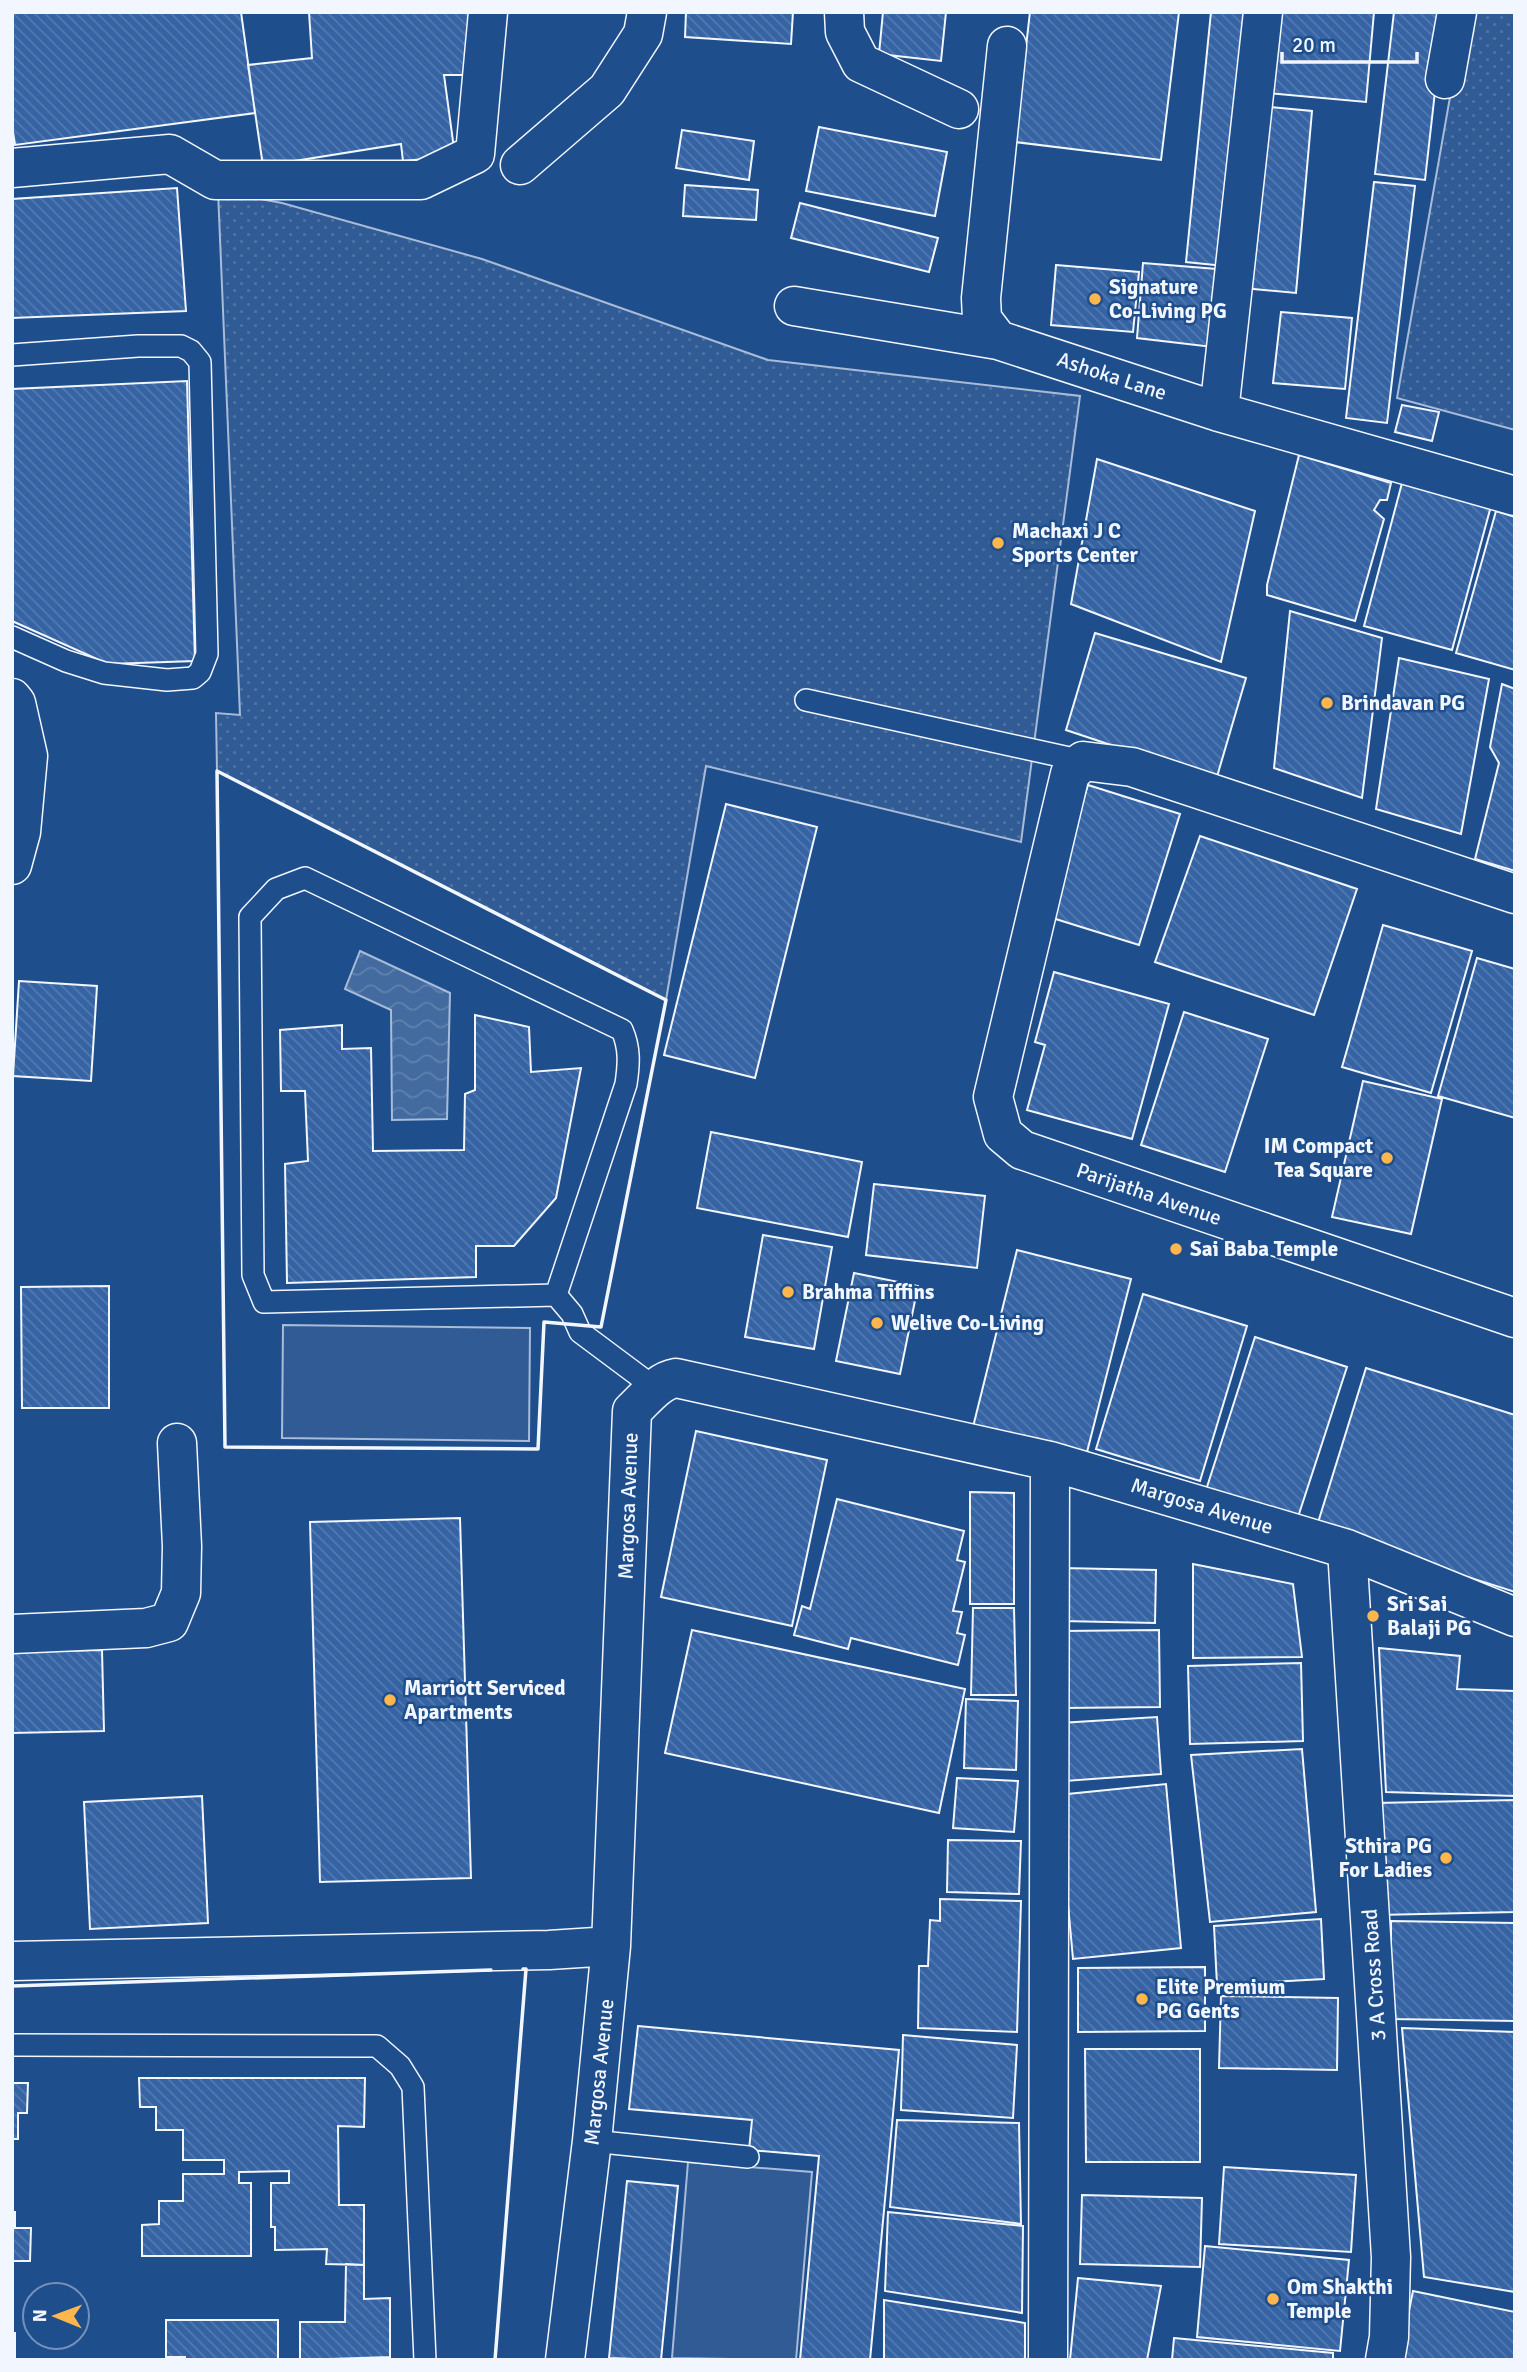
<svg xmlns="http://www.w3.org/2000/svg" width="1527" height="2372" viewBox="0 0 1527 2372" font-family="Signika,sans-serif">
  <defs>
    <pattern id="grass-dots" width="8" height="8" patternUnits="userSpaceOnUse" patternTransform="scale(1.75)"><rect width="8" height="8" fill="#305b95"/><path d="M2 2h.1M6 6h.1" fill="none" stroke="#4e73a5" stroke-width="1.8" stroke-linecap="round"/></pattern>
    <pattern id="water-waves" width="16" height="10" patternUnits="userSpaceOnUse" patternTransform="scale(1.75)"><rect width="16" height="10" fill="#446ba0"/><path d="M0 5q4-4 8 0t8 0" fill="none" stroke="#5f81ae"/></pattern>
    <pattern id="building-back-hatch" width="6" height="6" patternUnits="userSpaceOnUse" patternTransform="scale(1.75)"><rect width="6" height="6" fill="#3563a3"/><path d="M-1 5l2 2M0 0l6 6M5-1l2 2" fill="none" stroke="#537ab1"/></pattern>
  </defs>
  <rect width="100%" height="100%" fill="#1f4e8c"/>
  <!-- grass -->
  <path fill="url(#grass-dots)" stroke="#a8bbd7" stroke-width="2" d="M1465,12H1515V430L1397,398Z
    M218,191L282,203L482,259L768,360L1080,396L1021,842L706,766L666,1000L217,771L216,713L240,715Z"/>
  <!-- built -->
  <path fill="#305b95" stroke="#a8bbd7" stroke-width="2" d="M283,1325L530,1328L529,1441L282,1438Z
    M688,2162L812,2172L796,2360L672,2358Z"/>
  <!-- water -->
  <path fill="url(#water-waves)" stroke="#a8bbd7" stroke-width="2" d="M360,951L450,993L447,1119L392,1120L391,1010L345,989Z"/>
  <!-- building -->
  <path fill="url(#building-back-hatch)" stroke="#f2f6ff" stroke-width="2" d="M12,12H241L255,113L15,145L12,125Z
    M309,12H478L467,75H444L455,156L403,161L401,144L263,166L248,65L312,58Z
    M686,12H793L791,44L685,37Z
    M883,12H946L941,61L879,54Z
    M1030,12H1179L1161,160L1015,142Z
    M1211,12H1260L1234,267L1186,262Z
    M1273,12H1374L1366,102L1266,93Z
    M1394,12H1444L1425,180L1375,174Z
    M1259,106L1312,111L1296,293L1243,288Z
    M819,127L947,152L935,216L806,191Z
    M682,130L754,141L749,180L676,168Z
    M1374,182L1415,186L1387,423L1346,418Z
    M685,185L758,190L756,220L683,216Z
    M177,188L186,311L12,318V199Z
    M800,203L938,238L929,272L791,238Z
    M1143,263L1229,270L1221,348L1137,338Z
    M1056,265L1139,272L1133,332L1051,325Z
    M1281,312L1352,318L1345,389L1273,383Z
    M187,381L195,661L108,664L12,621V389Z
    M1402,405L1439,412L1432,441L1395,432Z
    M1299,455L1391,483L1387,500H1380L1374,510L1384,519L1355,621L1267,595V585Z
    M1097,459L1255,511L1221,662L1071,604Z
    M1402,483L1491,506L1452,650L1364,626Z
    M1496,511L1515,517V670L1456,653Z
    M1290,611L1382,638L1362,798L1274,768Z
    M1095,633L1246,678L1216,780L1066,730Z
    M1399,658L1489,679L1461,834L1376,809Z
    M1502,684L1515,689V871L1475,859L1499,763L1490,747Z
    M1088,785L1180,814L1139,945L1046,916Z
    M726,804L817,827L755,1078L664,1055Z
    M1200,836L1357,889L1314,1015L1155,962Z
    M1383,925L1472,951L1431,1093L1342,1067Z
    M1477,958L1515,969V1118L1438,1096Z
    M1054,972L1169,1004L1132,1139L1027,1110L1045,1045L1035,1042Z
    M19,981L97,986L91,1081L13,1076Z
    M1184,1012L1268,1039L1225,1172L1141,1145Z
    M475,1015L529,1027L531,1072L581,1068L556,1198L514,1246H476V1277L287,1283L285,1164L308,1161L305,1091H281L280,1030L342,1025V1049L371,1048L373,1151L464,1150L465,1094L475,1090Z
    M1363,1081L1442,1099L1411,1234L1332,1217Z
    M711,1132L862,1162L848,1237L697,1208Z
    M874,1184L985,1196L977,1268L866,1255Z
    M763,1235L832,1247L814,1349L745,1337Z
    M1017,1250L1131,1279L1085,1460L972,1431Z
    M854,1273L918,1286L900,1374L836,1361Z
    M109,1286V1408H22L21,1287Z
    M1143,1294L1247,1326L1200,1481L1096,1449Z
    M1255,1337L1347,1367L1297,1520L1206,1490Z
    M1366,1368L1515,1415V1592L1316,1529Z
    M696,1431L827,1460L792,1626L661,1597Z
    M970,1492L1014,1493V1604H970Z
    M837,1499L964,1531L957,1560L965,1562L953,1611L962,1612L957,1633L965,1635L958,1665L851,1638L848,1649L794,1635L802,1606L810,1609Z
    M460,1518L471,1878L320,1882L310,1522Z
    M1193,1564L1293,1584L1302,1657L1193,1658Z
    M1062,1568L1156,1570L1155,1623L1062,1621Z
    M973,1608H1014L1016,1695H971Z
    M692,1630L965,1689L939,1813L665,1753Z
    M1159,1630L1160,1707L1063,1708V1631Z
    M1379,1648L1460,1656L1457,1689L1515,1691V1796L1386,1792Z
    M102,1650L104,1731L12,1733V1652Z
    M1301,1663L1303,1741L1190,1744L1188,1666Z
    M966,1699L1018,1701L1016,1770L964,1768Z
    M1157,1717L1161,1774L1065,1781L1060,1723Z
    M1302,1749L1316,1912L1210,1922L1191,1755Z
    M957,1778L1018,1781L1014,1832L953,1828Z
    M1166,1784L1181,1948L1073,1959L1058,1795Z
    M202,1796L208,1923L90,1929L84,1802Z
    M1515,1800V1912L1377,1915L1376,1803Z
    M948,1840L1021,1841L1019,1894L947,1892Z
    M940,1899L1021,1901L1017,2032L918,2028L919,1966H928L930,1920L940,1921Z
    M1321,1919L1324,1979L1217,1985L1214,1926Z
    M1391,1921L1515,1923V2021L1391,2019Z
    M1205,1967V2031L1078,2032V1968Z
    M1221,1996L1338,1998L1337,2070L1219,2068Z
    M638,2026L899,2050L870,2360H800L819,2156L749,2150L752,2120L629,2109Z
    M1402,2028L1515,2032V2292L1424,2277Z
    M903,2035L1017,2045L1013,2118L901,2110Z
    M1085,2049H1200V2162H1086Z
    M139,2078H365L364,2127L338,2126L339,2205H364V2265L326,2264L327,2249L275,2250V2227H271V2183H289V2171L239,2172V2183H251V2256H142V2225L159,2224V2201H183V2174H224V2160H183V2130H156V2107H140Z
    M12,2083H28L27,2113H18V2139H12Z
    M897,2120L1019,2123L1021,2224L890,2207Z
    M1224,2167L1356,2175L1351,2252L1219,2244Z
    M627,2181L678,2186L661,2360L609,2358Z
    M1082,2195L1202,2198L1200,2267L1080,2264Z
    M12,2212H15V2228H31L30,2261H12Z
    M888,2212L1023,2226L1022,2313L885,2291Z
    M1205,2246L1349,2260L1340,2351L1197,2337Z
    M346,2264L364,2265V2299L390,2298V2357L300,2360V2322H345Z
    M1078,2278L1161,2286L1147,2360H1070Z
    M1413,2291L1515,2312V2360H1399Z
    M884,2300L1025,2323V2360H884Z
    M166,2320H278V2360H185V2357H166Z
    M12,2333H15V2360H12Z
    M1174,2338L1333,2353V2360H1172Z"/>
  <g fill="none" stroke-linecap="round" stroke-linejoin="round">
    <!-- service casing -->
    <g stroke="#f2f6ff" stroke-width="24">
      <path id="service" d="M12,355L138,346H181L191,351L200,362L207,654L200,672L193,678L167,680L104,673L66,661L12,637
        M806,700L1083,761
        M556,1295L264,1302L253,1275L250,917L276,889L305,878L622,1030C630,1048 629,1064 626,1084L556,1295L572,1314L580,1332L655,1388
        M12,2045L377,2046L400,2066L413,2087L425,2360
        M592,2141L748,2157"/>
    </g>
    <!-- minor casing -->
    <g stroke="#f2f6ff" stroke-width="41">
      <path id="minor" d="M844,12L845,32L861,63L959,109
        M1007,46L981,298L982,319L998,340L1219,412L1515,496
        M1445,79L1457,12
        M520,165L607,90L643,34L647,12
        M12,168L170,154L215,180H421L475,154L488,12
        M794,306L998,340
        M1219,412L1263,12
        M1515,894L1132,767L1083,761L1070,774L993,1097L1003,1134L1022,1150L1515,1318
        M1347,1549L1391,2257L1389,2337L1385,2360
        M12,1634L146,1628L169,1622L181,1593L182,1546L177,1443
        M12,1961L549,1950L611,1946
        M565,2360L592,2141L611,1946L632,1411C645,1399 658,1381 676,1378L1050,1461L1347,1549L1515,1617
        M1048,2360L1050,1461"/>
    </g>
    <!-- tertiary casing -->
    <g stroke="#f2f6ff" stroke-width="41">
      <path id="tertiary" d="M12,698L16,703L28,756L21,832L12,865"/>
    </g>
    <!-- service -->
    <use href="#service" stroke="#1f4e8c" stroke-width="21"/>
    <!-- minor -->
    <use href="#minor" stroke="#1f4e8c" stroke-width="38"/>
    <!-- tertiary -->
    <use href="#tertiary" stroke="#1f4e8c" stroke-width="38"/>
    <!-- wall -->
    <path stroke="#f2f6ff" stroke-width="3.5" d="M217,771L666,1000L601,1327L544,1322L538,1449L225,1447Z
      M12,1986L491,1970
      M495,2360L526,1969H523"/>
  </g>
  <!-- markers -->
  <g fill="#ffb74d" stroke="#1f4e8c" stroke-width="2.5">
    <circle cx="1095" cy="299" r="7"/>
    <circle cx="998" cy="543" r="7"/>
    <circle cx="1327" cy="703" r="7"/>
    <circle cx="1387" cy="1158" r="7"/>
    <circle cx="1176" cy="1249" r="7"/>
    <circle cx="788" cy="1292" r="7"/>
    <circle cx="877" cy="1323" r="7"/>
    <circle cx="1373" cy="1616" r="7"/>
    <circle cx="390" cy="1700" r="7"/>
    <circle cx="1446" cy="1858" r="7"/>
    <circle cx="1142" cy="1999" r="7"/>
    <circle cx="1273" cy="2299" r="7"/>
  </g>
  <g text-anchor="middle" stroke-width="5" stroke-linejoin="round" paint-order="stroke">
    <!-- poi labels -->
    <g font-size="21" font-weight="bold" fill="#f2f6ff" stroke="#1f4e8c" text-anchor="start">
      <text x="1109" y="294">Signature<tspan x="1109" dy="24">Co-Living PG</tspan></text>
      <text x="1012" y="538">Machaxi J C<tspan x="1012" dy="24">Sports Center</tspan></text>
      <text x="1341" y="710">Brindavan PG</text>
      <text x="1373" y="1153" text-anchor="end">IM Compact<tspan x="1373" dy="24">Tea Square</tspan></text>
      <text x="1190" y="1256">Sai Baba Temple</text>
      <text x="802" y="1299">Brahma Tiffins</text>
      <text x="891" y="1330">Welive Co-Living</text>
      <text x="1387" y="1611">Sri Sai<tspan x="1387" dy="24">Balaji PG</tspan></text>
      <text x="404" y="1695">Marriott Serviced<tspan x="404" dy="24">Apartments</tspan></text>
      <text x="1432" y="1853" text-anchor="end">Sthira PG<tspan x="1432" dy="24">For Ladies</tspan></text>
      <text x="1156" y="1994">Elite Premium<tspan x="1156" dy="24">PG Gents</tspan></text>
      <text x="1287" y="2294">Om Shakthi<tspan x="1287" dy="24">Temple</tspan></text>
    </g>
    <!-- street labels -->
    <g font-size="21" fill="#f2f6ff" stroke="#1f4e8c">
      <text transform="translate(1112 376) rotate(18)" y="7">Ashoka Lane</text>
      <text transform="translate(1149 1194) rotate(19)" y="7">Parijatha Avenue</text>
      <text transform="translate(628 1506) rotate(-88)" y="7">Margosa Avenue</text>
      <text transform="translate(1202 1506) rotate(17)" y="7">Margosa Avenue</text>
      <text transform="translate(1374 1975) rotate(-94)" y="7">3 A Cross Road</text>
      <text transform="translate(599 2072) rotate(-84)" y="7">Margosa Avenue</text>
    </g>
  </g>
  <!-- border -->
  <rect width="1527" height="2372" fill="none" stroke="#f2f6ff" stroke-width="28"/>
  <!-- north arrow -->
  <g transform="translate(56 2316) rotate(271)"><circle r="33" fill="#1f4e8c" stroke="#7391ba" stroke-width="2"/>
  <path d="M0-5L12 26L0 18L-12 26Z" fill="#ffb74d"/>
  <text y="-10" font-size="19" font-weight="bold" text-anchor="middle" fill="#f2f6ff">N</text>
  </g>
  <!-- scale -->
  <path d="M1282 52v10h135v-10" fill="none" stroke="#f2f6ff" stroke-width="3.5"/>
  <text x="1292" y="52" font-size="21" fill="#f2f6ff" stroke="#1f4e8c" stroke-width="5" paint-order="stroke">20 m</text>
</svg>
